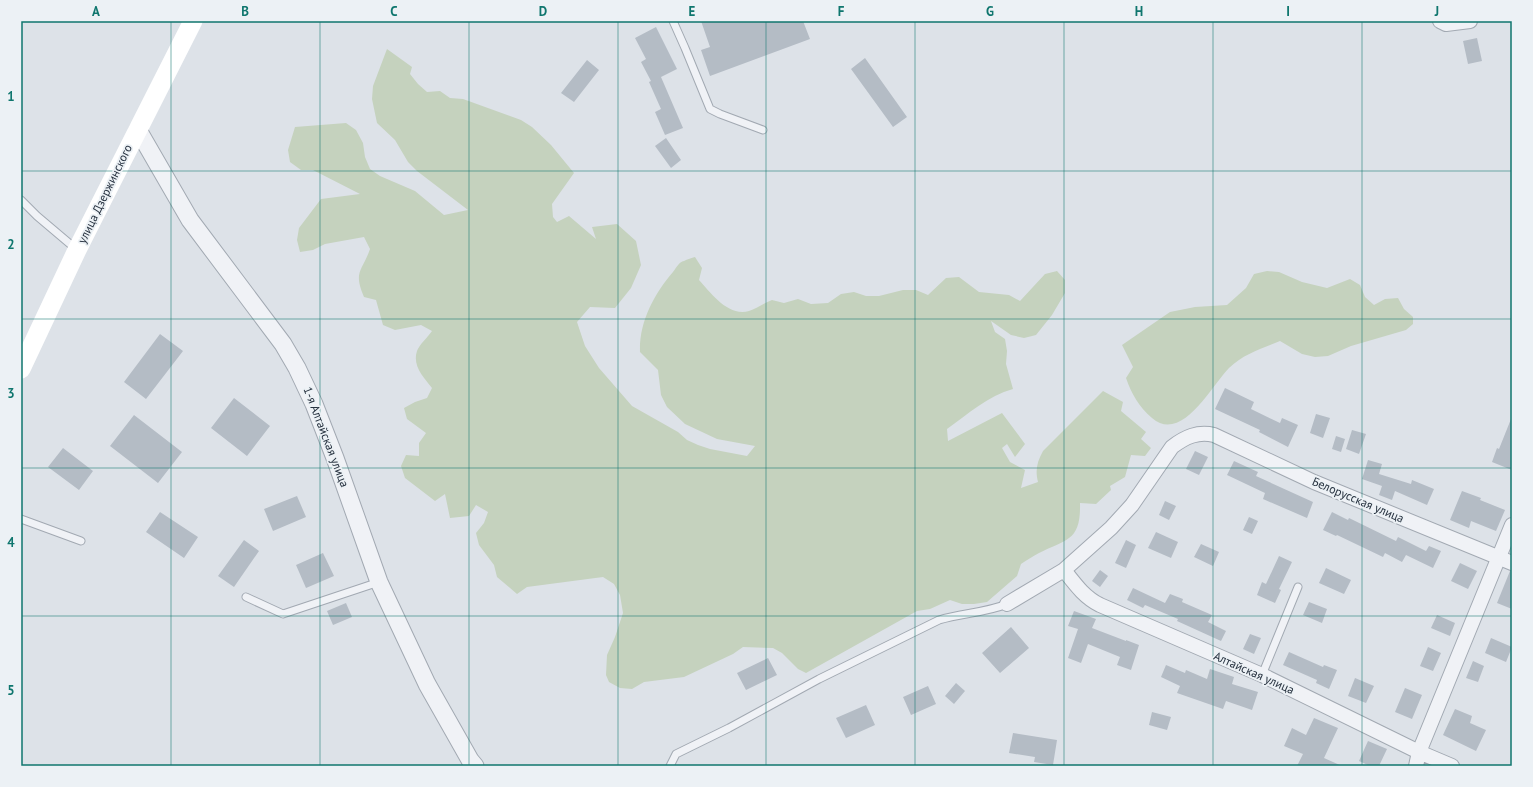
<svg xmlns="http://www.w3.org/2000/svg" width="1533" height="787" viewBox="0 0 1533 787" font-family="'PT Sans',sans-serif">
  <rect width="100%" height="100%" fill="#dde2e8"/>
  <!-- green -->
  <path fill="#c5d2be" d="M387,49L412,67L410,74L418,84L427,92L440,91L450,98L463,99L521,120L532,127L551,145L574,173L552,204L553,217L557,222L569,216L596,239L592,227L617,224L636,241L641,265L631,288L615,308L590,307L577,322L585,346L599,368L632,406L678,432L687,440L698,445L710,449L747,456L755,446L717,439L685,424L667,407L661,395L658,370L640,352C639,322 654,294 673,272C676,268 679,262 684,261C687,259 692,258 695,257L702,268L699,280C711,293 728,317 749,311C757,308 764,303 772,300L784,303L798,299L811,304L828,303L841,294L854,292L866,296H879L903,290H916L928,295L946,278L959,277L979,292L1009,295L1020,301L1045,274L1057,271L1065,280V293L1052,315L1036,335L1024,338L1011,335L991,321L995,332L1005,339L1007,351L1006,364L1013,389C988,396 968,414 947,429L948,441L1002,413L1025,444L1015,457L1007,444L1002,448L1010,462L1025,470L1021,488L1038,482C1035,470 1037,462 1043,451L1103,391L1123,402L1121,411L1146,432L1141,439L1151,448L1145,456L1131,455L1125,477L1110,486L1111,490L1096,504L1080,503C1081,541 1067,539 1039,553C1033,556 1027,560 1021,564L1017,576L987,602L974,604H962L950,600L930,609L917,611L806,673L798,669L782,653L773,648L743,647L733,654L684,677L644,682L632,689L620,688L609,682L606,675L607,655L615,637L623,613L620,595L614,584L603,577L527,587L517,594L497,577L494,565L479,545L476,533L484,523L488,512L476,505L469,516L450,518L445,494L435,501L405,478L401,466L406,455L419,456V443L426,433L407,419L404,408L415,402L427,398L432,388C424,378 412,366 417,351C419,345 428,337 432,331L421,325L395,330L383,325L376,300L364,297C353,271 362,272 370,249L364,237L325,244L313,250L300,252L297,240L299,228L321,199L360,194L313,170H301L290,162L288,150L295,127L346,123L356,130L363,143L365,157L370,169L380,176L415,191L444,215L468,210L417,171L408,162L395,140L377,123L372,99L373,86Z
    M1267,271L1279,272L1302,282L1327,288L1350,279L1360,285L1365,297L1374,305L1385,299L1398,298L1404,309L1413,317V324L1406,330L1351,346L1328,356L1315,357L1302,354L1280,341C1263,348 1243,354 1229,368C1212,385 1182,444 1152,418C1139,407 1131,393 1126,378L1133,367L1122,345L1170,312L1195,307L1227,305L1246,288L1254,274Z"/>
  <!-- building -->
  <path fill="#b4bcc5" d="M701,21H803L810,39L710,76L701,50L710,47Z
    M656,27L677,69L661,77L683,128L665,135L655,112L661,109L649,82L651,81L641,62L646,59L635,38Z
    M1477,38L1482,61L1468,64L1463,41Z
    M865,58L907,117L893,127L851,69Z
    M587,60L599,70L574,102L561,93Z
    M666,138L681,160L671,168L655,146Z
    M160,334L183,351L146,399L124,382Z
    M1225,388L1254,402L1251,409L1280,423L1282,418L1298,425L1288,447L1259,432L1260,430L1215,409Z
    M234,398L270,426L247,456L211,428Z
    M1316,414L1330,418L1323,438L1310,433Z
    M134,415L182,452L158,483L110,446Z
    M1511,419H1512V470L1492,462L1497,448L1499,449Z
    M1352,430L1366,434L1359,454L1346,449Z
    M1336,436L1345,439L1341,452L1332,449Z
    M63,448L93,471L79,490L48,467Z
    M1195,451L1208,457L1199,475L1186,469Z
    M1368,460L1382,464L1379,474L1411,484L1412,480L1434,489L1427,505L1395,491L1392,500L1379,495L1382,486L1362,479Z
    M1234,461L1258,472L1256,476L1313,502L1307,518L1263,499L1265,493L1227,475Z
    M1462,491L1481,498L1480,500L1505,510L1496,531L1471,521L1469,528L1450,520Z
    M297,496L306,517L273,531L264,509Z
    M1165,501L1176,506L1169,520L1159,515Z
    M160,512L198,537L184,558L146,532Z
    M1332,512L1348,520L1349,518L1396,541L1398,537L1426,551L1429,546L1441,551L1433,568L1406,555L1402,562L1385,553L1383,557L1337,535L1336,536L1323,530Z
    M1249,517L1258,521L1252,534L1243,530Z
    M1156,532L1178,542L1171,558L1148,548Z
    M244,540L259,551L234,587L218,576Z
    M1126,540L1136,545L1126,568L1115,563Z
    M1201,544L1219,552L1213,566L1194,557Z
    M323,553L334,576L306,588L296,565Z
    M1279,556L1292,562L1279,589L1281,590L1275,603L1257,595L1262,582L1266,584Z
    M1460,563L1477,571L1468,589L1451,581Z
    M1326,568L1351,580L1344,594L1319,583Z
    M1100,570L1108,576L1100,587L1092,581Z
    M1510,571H1512V609L1497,603Z
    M1133,588L1165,603L1170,594L1183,599L1182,602L1212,615L1208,622L1226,631L1221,641L1177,621L1178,619L1145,605L1143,608L1127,600Z
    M1309,602L1327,609L1322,623L1303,615Z
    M346,603L352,617L333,625L327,611Z
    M1074,611L1096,619L1092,628L1126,641V640L1139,645L1131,670L1117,665L1120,657L1088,644L1081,663L1068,658L1078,629L1068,626Z
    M1437,615L1455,623L1450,636L1431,628Z
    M1011,627L1029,648L1000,673L982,653Z
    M1250,634L1261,638L1254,654L1243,649Z
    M1491,638L1512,647L1506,662L1485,653Z
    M1428,647L1441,653L1433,671L1420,666Z
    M1289,652L1323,667L1324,665L1337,670L1329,689L1316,683L1317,680L1283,665Z
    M768,658L777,675L746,690L737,673Z
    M1473,661L1484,666L1478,682L1466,678Z
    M1166,665L1185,673L1186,670L1207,679L1210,669L1234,677L1232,684L1258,692L1252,710L1226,701L1223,709L1177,693L1180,686L1161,677Z
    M1355,678L1374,686L1366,703L1348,696Z
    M956,683L965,691L954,704L945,696Z
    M928,686L936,704L911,715L903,697Z
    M1405,688L1422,695L1412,719L1395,712Z
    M866,705L875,725L846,738L836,718Z
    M1455,709L1472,716L1470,723L1486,730L1476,751L1443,735Z
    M1152,712L1171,717L1167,730L1149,725Z
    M1314,718L1338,728L1324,758L1342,766H1297L1303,754L1284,746L1292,728L1306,735Z
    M1013,733L1057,740L1053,765L1034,762L1035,757L1009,753Z
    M1368,741L1387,749L1379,766H1370L1359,761Z"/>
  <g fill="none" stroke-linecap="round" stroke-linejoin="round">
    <!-- service casing -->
    <g stroke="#a2a9b2" stroke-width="9">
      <path id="service" d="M673,21L685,48L710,109L720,114L763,130
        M21,200L37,216L76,249
        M21,519L81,541
        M246,597L283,614L379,582
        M1262,675L1298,587
        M670,766L676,754L729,728L819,679L939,620C961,613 985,613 1007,604"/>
    </g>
    <!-- minor casing -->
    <g stroke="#a2a9b2" stroke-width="16">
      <path id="minor" d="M1440,21L1446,24L1470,21
        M1064,570C1075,584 1084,597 1100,605L1262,675L1419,752L1452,766
        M1007,604L1064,570L1111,528L1132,505L1172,447C1185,437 1198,431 1214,435L1314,482L1512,563
        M1416,766L1419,752L1512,525"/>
    </g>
    <!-- tertiary casing -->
    <g stroke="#a2a9b2" stroke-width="19">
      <path id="tertiary" d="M138,130L190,220L283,344L297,368L314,404L335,458L379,582L427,684L470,760L475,766"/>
    </g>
    <!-- service -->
    <use href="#service" stroke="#f0f2f6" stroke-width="7"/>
    <!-- minor -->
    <use href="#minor" stroke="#f0f2f6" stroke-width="14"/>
    <!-- tertiary -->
    <use href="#tertiary" stroke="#f0f2f6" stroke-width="17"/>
    <!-- secondary -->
    <path stroke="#fff" stroke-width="19" d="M21,369L77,250L193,21"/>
  </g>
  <!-- grid -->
  <path fill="none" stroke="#0f766e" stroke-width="1" stroke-opacity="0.55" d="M171,21V766M320,21V766M469,21V766M618,21V766M766,21V766M915,21V766M1064,21V766M1213,21V766M1362,21V766M21,171H1512M21,319H1512M21,468H1512M21,616H1512"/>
  <g text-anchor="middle" stroke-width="3.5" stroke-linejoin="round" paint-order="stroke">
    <!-- street labels -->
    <g font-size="12" fill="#26313f" stroke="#ecf1f5">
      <text transform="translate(105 194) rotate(-64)" y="4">улица Дзержинского</text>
      <text transform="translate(326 437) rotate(69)" y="4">1-я Алтайская улица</text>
      <text transform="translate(1358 500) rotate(23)" y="4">Белорусская улица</text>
      <text transform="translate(1254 673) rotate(24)" y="4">Алтайская улица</text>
    </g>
  </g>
  <!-- border -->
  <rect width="1533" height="787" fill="none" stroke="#ecf1f5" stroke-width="44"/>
  <rect x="22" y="22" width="1489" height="743" fill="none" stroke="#0f766e" stroke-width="1.5"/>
  <g font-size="13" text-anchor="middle" font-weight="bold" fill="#0f766e">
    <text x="96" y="16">A</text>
    <text x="245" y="16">B</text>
    <text x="394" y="16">C</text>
    <text x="543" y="16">D</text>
    <text x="692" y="16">E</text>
    <text x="841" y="16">F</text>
    <text x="990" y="16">G</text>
    <text x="1139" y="16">H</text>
    <text x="1288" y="16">I</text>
    <text x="1437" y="16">J</text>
    <text x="11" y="101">1</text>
    <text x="11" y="249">2</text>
    <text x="11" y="398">3</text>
    <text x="11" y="547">4</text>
    <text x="11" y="695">5</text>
  </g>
</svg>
